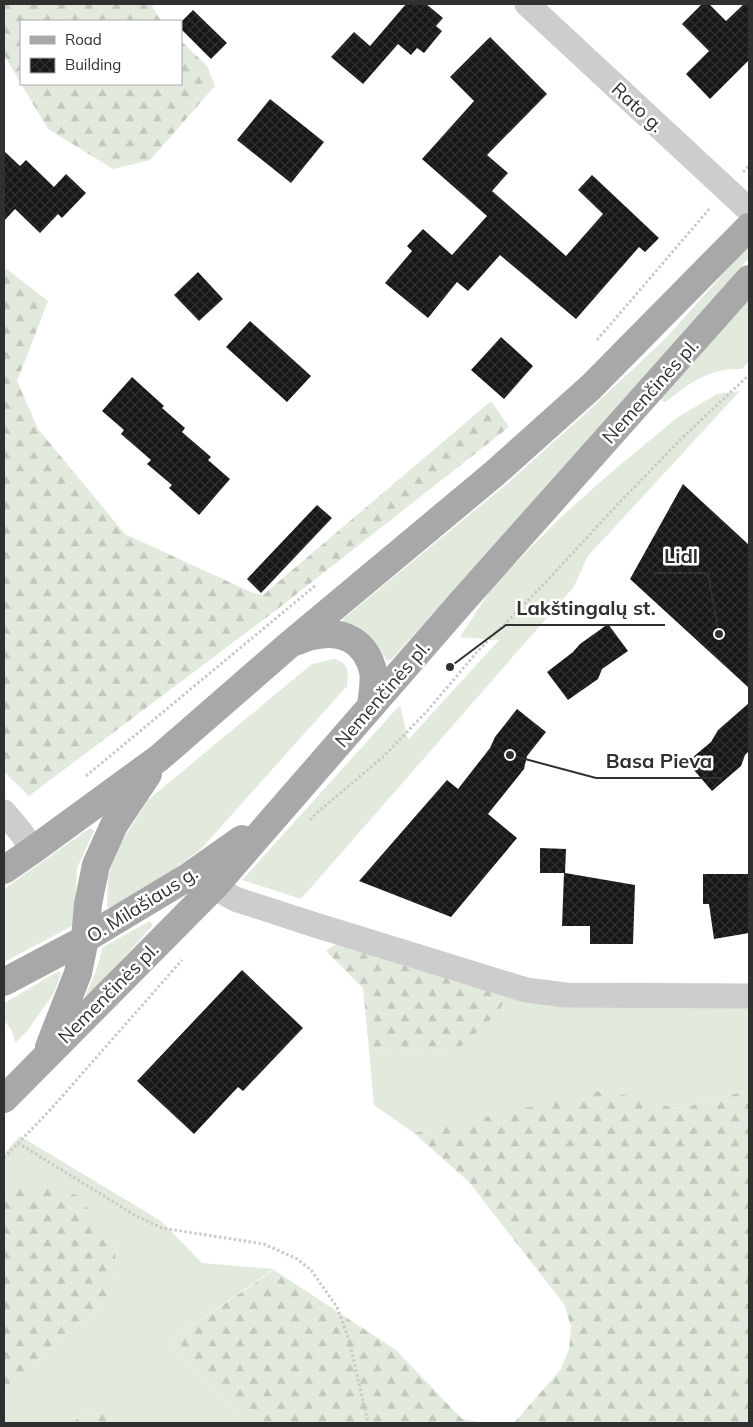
<svg xmlns="http://www.w3.org/2000/svg" width="753" height="1427" viewBox="0 0 753 1427" font-family="Mulish,sans-serif">
  <defs>
    <pattern id="forest-firs" width="22" height="20" patternUnits="userSpaceOnUse" patternTransform="scale(1.25)"><rect width="22" height="20" fill="#e2e9dd"/><path d="M5 1l3.5 6h-7zM16 11l3.5 6h-7z" fill="#c2c8be"/></pattern>
    <pattern id="building-cross-hatch" width="8" height="8" patternUnits="userSpaceOnUse" patternTransform="scale(1.25)"><rect width="8" height="8" fill="#171717"/><path d="M0 0l8 8M0 8l8-8" fill="none" stroke="#303030"/></pattern>
  </defs>
  <rect width="100%" height="100%" fill="#fff"/>
  <!-- grass -->
  <path fill="#e2e9dd" d="M749,245V258L392,659L387,661C373,636 370,634 343,624V619L508,483L587,412L665,339Z
    M749,296V361L742,369C709,368 693,381 668,400L665,402L662,401L660,398Z
    M740,391L588,556L573,588L301,899L242,880L400,705L408,740L499,640L460,637L493,586L561,517L615,469L678,417L717,394Z
    M334,659C350,663 348,672 347,686L200,850L158,881L110,908L107,907L108,878L114,854L148,800L312,664Z
    M90,828L94,831L77,868L74,925L4,962V889Z
    M150,921L153,925L89,996H87L86,995L96,971L103,947Z
    M59,971L61,974L54,993L28,1030L15,1043L12,1031L4,1020V1003Z
    M506,996L749,1006V1090L678,1109L604,1091L414,1133L374,1105L369,1048L456,1051Z
    M20,1136L161,1221L202,1263L274,1269L165,1344L250,1423H124L101,1413L82,1416L72,1423H4V1389L108,1300L116,1272L115,1239L15,1189L4,1201V1154Z"/>
  <!-- forest -->
  <path fill="url(#forest-firs)" d="M4,4H151L161,21H21V84H181V41L207,66L215,86L150,160L113,169L48,129L4,55Z
    M4,267L48,301L17,381L38,429L125,534L251,592L263,595L491,401L509,427L275,611L29,796L4,772Z
    M344,939L506,996L499,1012L456,1051L369,1048L363,988L326,951Z
    M604,1090L678,1109L749,1090V1423H514L561,1369L569,1349L571,1327L564,1304L469,1182L414,1133Z
    M44,1185L76,1195L115,1239L116,1272L108,1300L4,1389V1201L15,1189Z
    M274,1270L396,1350L462,1419L485,1423H250L165,1344Z
    M101,1413L124,1423H72L82,1416Z"/>
  <!-- building -->
  <path fill="url(#building-cross-hatch)" d="M406,4H426L443,18L436,26L442,31L424,53L417,48L411,55L398,44L363,84L331,57L354,32L370,46Z
    M702,4H709L726,21L744,4H749V60L710,99L686,74L709,51L682,24Z
    M193,10L227,43L211,59L181,29V22Z
    M490,37L547,94L487,155L508,173L492,191L566,256L603,214L578,190L592,175L659,238L645,252L639,247L576,319L500,255L468,291L457,282L428,318L385,283L412,251L407,246L423,229L452,255L487,216L422,159L474,101L450,77Z
    M270,99L324,142L291,183L237,140Z
    M4,151L20,166L26,160L54,187L66,174L86,193L62,218L58,214L40,233L15,209L4,221Z
    M198,272L223,299L199,321L174,295Z
    M250,321L311,376L287,402L226,347Z
    M501,337L533,366L504,399L471,370Z
    M132,377L164,406L162,408L185,428L182,432L211,457L208,460L230,479L199,515L169,488L172,485L147,464L151,460L121,434L124,430L102,411Z
    M683,484L749,545V688L630,579Z
    M317,505L332,518L261,593L247,579Z
    M608,624L628,651L602,669L598,679L568,700L547,672L573,652L580,644Z
    M749,703V751L745,755L741,766L712,791L687,762L711,742L718,730Z
    M517,709L546,732L527,756L524,769L488,814L517,838L451,917L359,881L447,780L458,789L490,748L495,737Z
    M540,848L566,849L565,873L635,885L633,944H590V926H562L564,873H540Z
    M703,874H749V933L714,939L709,904H703Z
    M242,970L303,1028L243,1091L238,1087L194,1134L137,1081Z"/>
  <g fill="none" stroke-linecap="round" stroke-linejoin="round">
    <!-- path -->
    <path stroke="#cacaca" stroke-width="3" stroke-dasharray="2.5 2.5" stroke-linecap="butt" d="M743,172L749,166
      M597,340L710,208
      M86,776L316,585
      M310,820L319,811L384,756L428,710L477,652L544,584L617,505L683,437L749,375
      M18,1143L136,1216L162,1228L264,1244L297,1259L311,1270L337,1307L349,1340L368,1423
      M4,1158L51,1109L182,960"/>
    <!-- street -->
    <path stroke="#cdcdcd" stroke-width="25" d="M527,4L749,210
      M4,812L20,831L33,850
      M214,887L235,899L312,924L526,990L565,995L749,996"/>
    <!-- primary -->
    <path stroke="#a8a8a8" stroke-width="28" d="M295,642C301,640 307,637 313,636C342,629 366,641 373,671C375,682 372,695 371,706
      M4,870L33,850L159,758L290,644L495,473L591,387L749,227
      M4,982L85,939L188,877L242,839
      M49,1047L78,973L85,939L88,904L96,865L114,825L148,774
      M4,1099L214,887L459,605L749,279"/>
  </g>
  <g text-anchor="middle" stroke-width="5" stroke-linejoin="round" paint-order="stroke">
    <!-- street labels -->
    <g font-size="19" fill="#303030" stroke="#fff">
      <text transform="translate(638 107) rotate(43)" y="7">Rato g.</text>
      <text transform="translate(650 391) rotate(-48)" y="7">Nemenčinės pl.</text>
      <text transform="translate(382 694) rotate(-49)" y="7">Nemenčinės pl.</text>
      <text transform="translate(142 904) rotate(-32)" y="7">O. Milašiaus g.</text>
      <text transform="translate(108 993) rotate(-45)" y="7">Nemenčinės pl.</text>
    </g>
  </g>
  <!-- callouts -->
  <path fill="none" stroke="#303030" stroke-width="2" d="M719 634L708 573H654M450 667L506 625H665M510 755L596 778H722"/>
  <g fill="#303030" stroke="#fff" stroke-width="2">
    <circle cx="719" cy="634" r="5"/>
    <circle cx="450" cy="667" r="5"/>
    <circle cx="510" cy="755" r="5"/>
  </g>
  <g font-size="20" text-anchor="middle" font-weight="bold" fill="#303030" stroke="#fff" stroke-width="5" stroke-linejoin="round" paint-order="stroke">
    <text x="681" y="563">Lidl</text>
    <text x="586" y="615">Lakštingalų st.</text>
    <text x="659" y="768">Basa Pieva</text>
  </g>
  <!-- border -->
  <rect width="753" height="1427" fill="none" stroke="#303030" stroke-width="10"/>
  <!-- legend -->
  <rect x="20" y="20" width="162" height="65" fill="#ffffff" stroke="#acacac"/>
  <rect x="30" y="36" width="25" height="8" fill="#a8a8a8" stroke="#acacac"/>
  <text x="65" y="45" font-size="15" fill="#303030">Road</text>
  <rect x="30" y="58" width="25" height="15" fill="url(#building-cross-hatch)" stroke="#acacac"/>
  <text x="65" y="70" font-size="15" fill="#303030">Building</text>
</svg>
